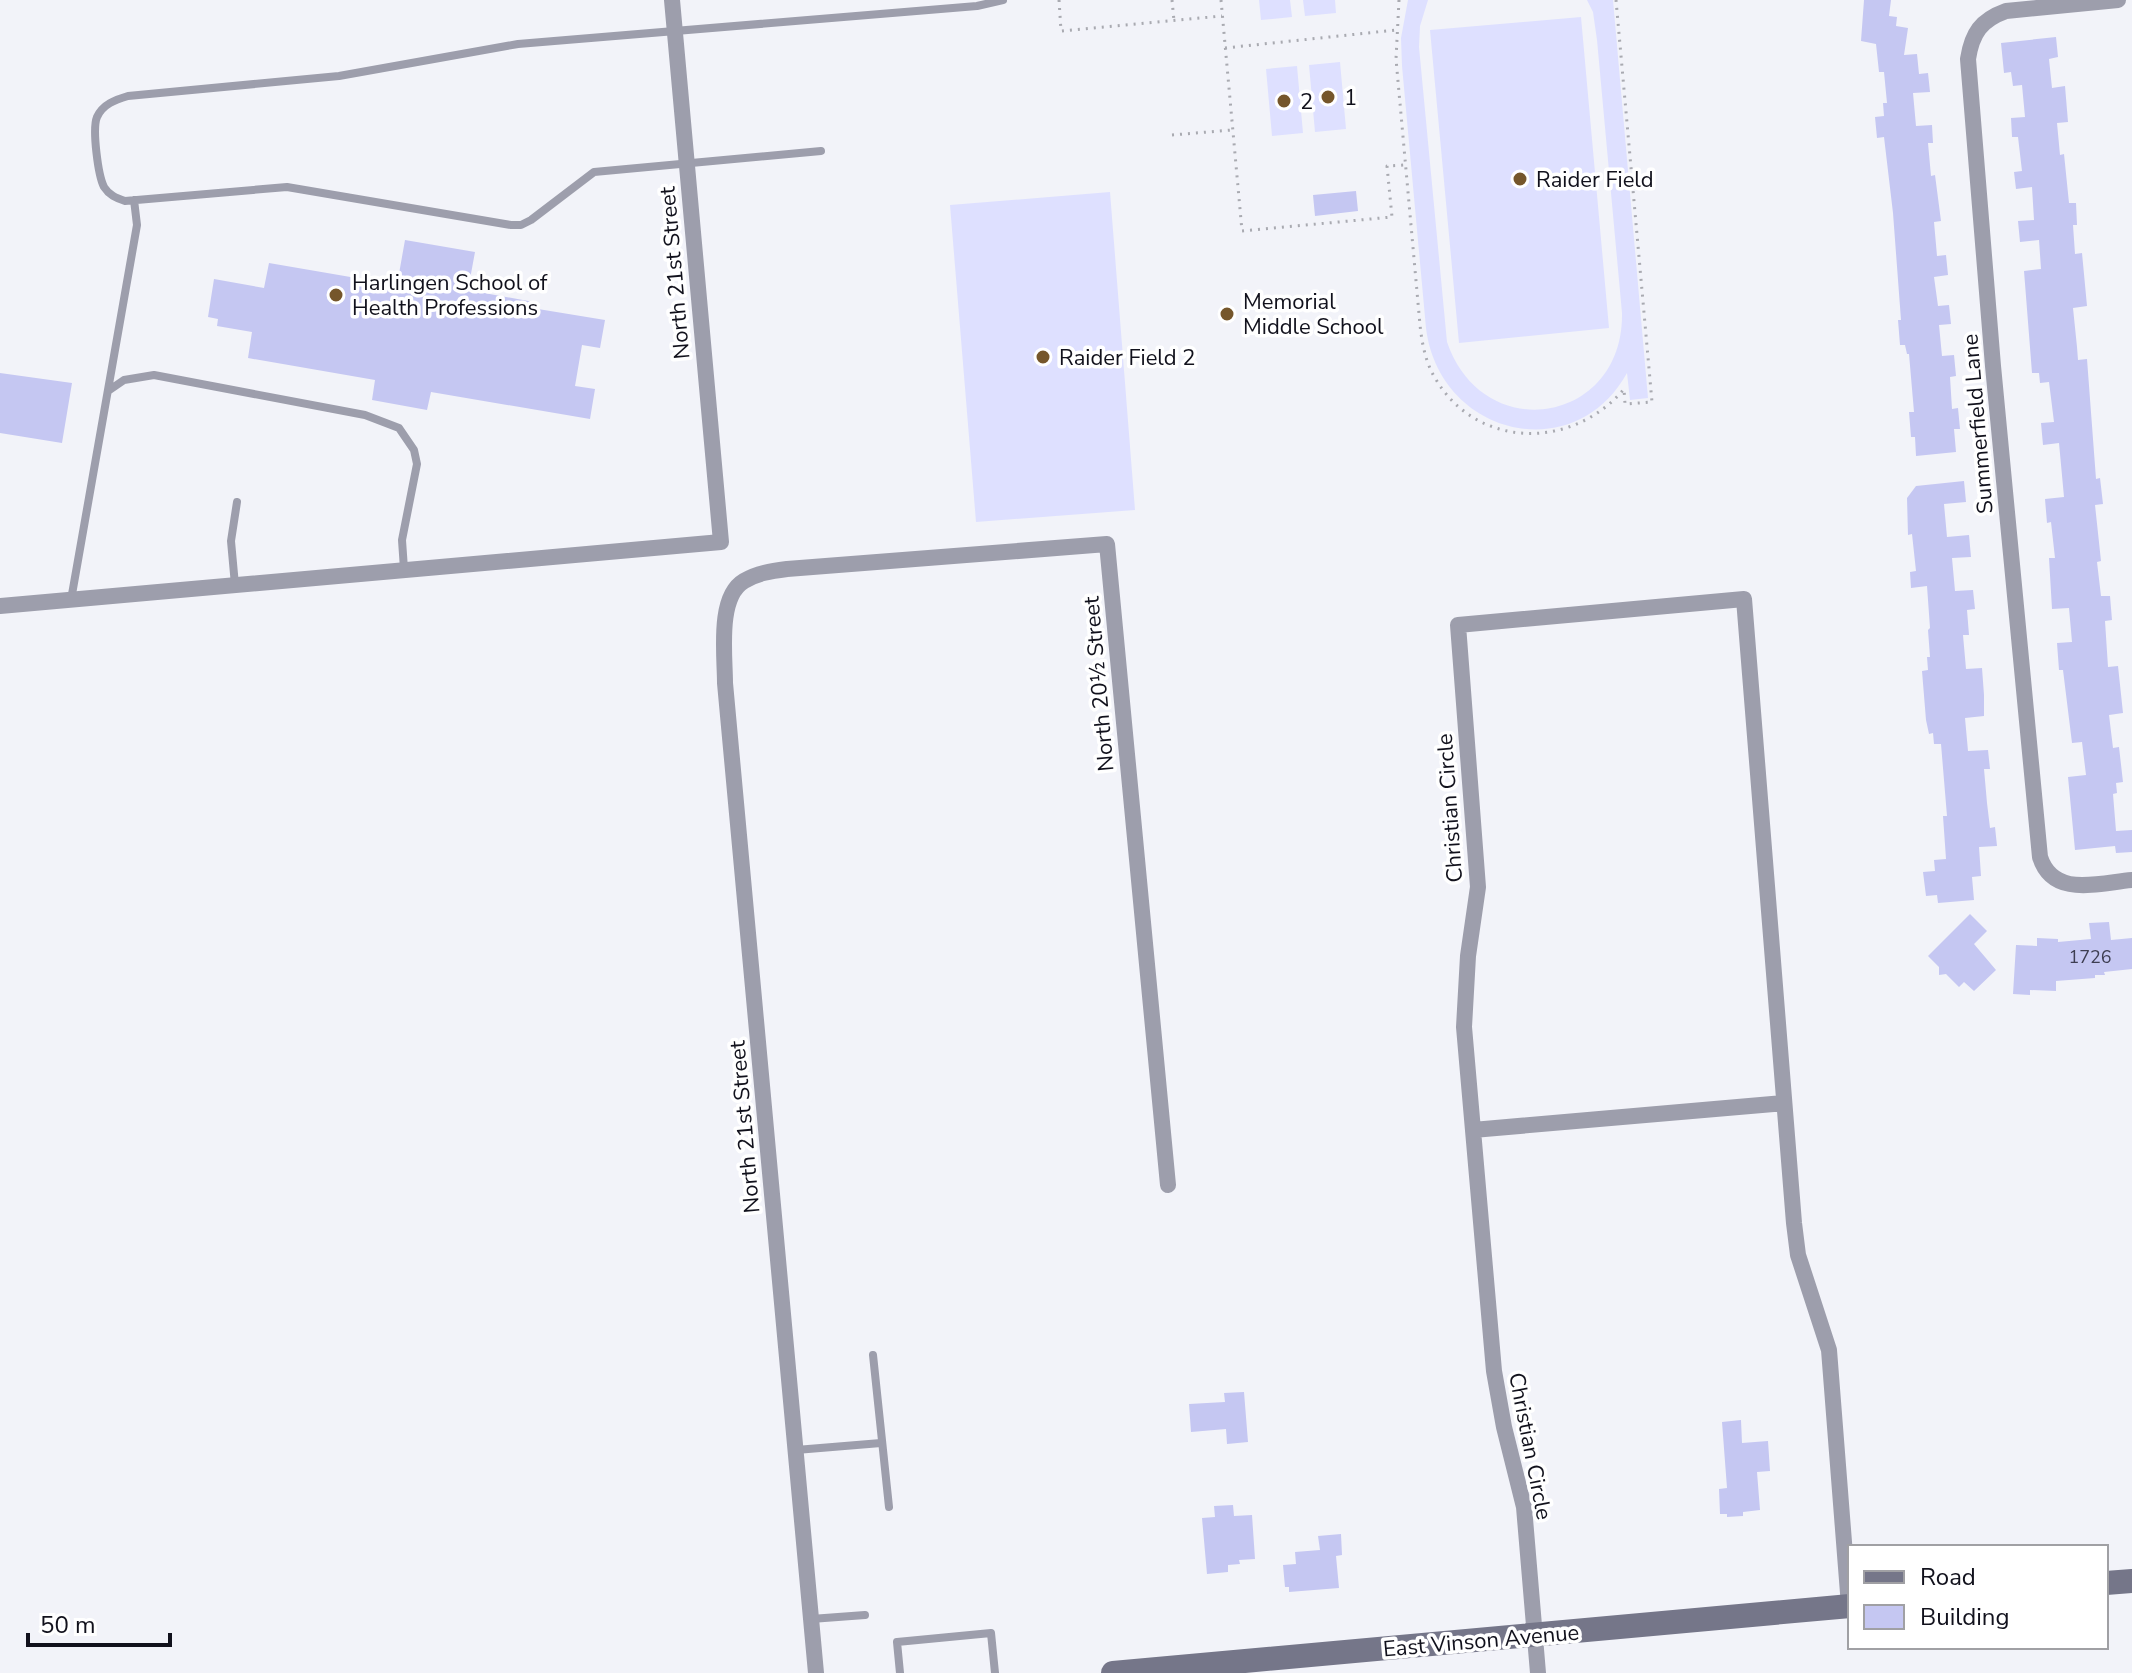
<svg xmlns="http://www.w3.org/2000/svg" width="2132" height="1673" viewBox="0 0 2132 1673" font-family="'Nunito Sans',sans-serif">
  <rect width="100%" height="100%" fill="#f2f3f9"/>
  <!-- pitch -->
  <path fill="#dee0ff" d="M1259,0H1290L1292,17L1261,20Z
    M1303,0H1335L1336,13L1305,16Z
    M1408,0H1428L1420,26L1419,47L1447,342C1483,447 1624,424 1622,313L1597,40L1593,12L1587,0H1613L1648,398L1630,400L1627,373C1574,469 1439,435 1426,328L1402,66L1401,38Z
    M1581,17L1609,328L1459,343L1430,30Z
    M1340,62L1346,129L1315,132L1309,65Z
    M1297,66L1303,133L1272,136L1266,69Z
    M1110,192L1135,510L976,522L950,205Z"/>
  <!-- building -->
  <path fill="#c5c7f2" d="M1864,0H1891L1889,16L1897,17L1896,26L1908,28L1904,55L1917,54L1919,74L1928,73L1930,92L1913,93L1916,126L1932,125L1933,143H1928L1931,176L1935,175L1941,221L1934,222L1937,256L1946,255L1948,275L1934,277L1938,306L1949,305L1951,324L1939,325L1942,356L1954,355L1956,376L1950,377L1952,409L1958,408L1960,429H1954L1956,452L1916,456L1915,437H1911L1909,412H1914L1909,354H1907L1905,345H1900L1898,320H1901L1893,213L1884,137L1877,138L1875,117L1884,116L1883,103H1887L1884,72H1879L1876,44L1861,41Z
    M2056,37L2058,57L2049,59L2052,88L2065,86L2068,122L2057,123L2060,155L2064,154L2069,203H2076L2077,225H2073L2075,254L2082,253L2087,306L2073,308L2077,347L2078,360L2087,359L2096,479L2100,478L2103,504L2095,505L2101,561L2097,562L2101,596H2110L2112,620L2105,621L2108,667L2118,666L2123,713L2109,715L2113,748L2119,747L2123,782L2116,783L2117,793L2113,794L2116,831L2132,830V852L2116,853L2115,846L2075,850L2068,777L2086,775L2082,742L2072,743L2063,670H2059L2057,643L2072,642L2069,608L2052,609L2049,558H2055L2051,522L2047,523L2045,499L2064,497L2059,443L2043,445L2041,423L2054,422L2049,382L2040,383L2039,373H2032L2024,271L2041,269L2039,240L2020,242L2018,221L2034,220L2032,187L2016,189L2014,172L2022,171L2018,137H2012L2011,118L2025,117L2022,85L2013,86L2011,72L2004,73L2001,43Z
    M1356,191L1358,211L1315,216L1313,195Z
    M405,240L475,252L468,290L539,303L538,309L605,320L600,348L582,345L575,386L595,389L590,419L431,392L427,410L372,400L375,380L248,358L252,332L217,326L218,319L208,317L214,279L264,288L269,263L397,285Z
    M0,373L72,383L62,443L0,433Z
    M1964,481L1966,502L1944,504L1947,537L1969,535L1971,557L1952,558L1955,591L1973,590L1975,609L1967,610L1969,635H1963L1966,669L1982,668L1984,695V716L1965,718L1968,751L1988,750L1990,769H1984L1987,803L1990,828L1995,827L1997,846L1979,847L1981,876L1972,877L1974,900L1938,903L1937,895L1926,896L1923,872L1935,871L1934,860L1946,859L1943,816H1947L1941,744H1934L1933,733L1929,734L1926,720L1922,671L1928,670L1927,657H1930L1928,630L1930,628L1927,586L1911,588L1910,572L1916,571L1912,534L1908,535L1907,498L1916,486Z
    M1970,914L1987,931L1974,944L1996,970L1974,991L1964,982L1959,987L1946,974L1939,975V967L1928,956Z
    M2109,922L2111,940L2132,938V969L2104,972L2105,975H2095V978L2056,981V991L2030,990V995L2013,994L2016,945L2037,946V938L2058,939V942L2091,939L2089,923Z
    M1244,1392L1248,1442L1227,1444L1226,1429L1191,1432L1189,1404L1225,1402L1224,1393Z
    M1741,1420L1742,1443L1768,1441L1770,1471L1757,1472L1760,1510L1743,1512V1516L1727,1517V1514H1720L1719,1489L1727,1488L1722,1422Z
    M1233,1505L1234,1516L1252,1515L1255,1559L1239,1560L1240,1564L1228,1565V1572L1207,1574L1202,1518L1215,1517L1214,1506Z
    M1341,1534L1342,1555L1336,1556L1339,1588L1289,1592V1587H1285L1283,1565L1296,1564L1295,1552L1320,1550L1318,1536Z"/>
  <g fill="none" stroke-linecap="round" stroke-linejoin="round">
    <!-- path -->
    <path stroke="#a9aab1" stroke-width="3" stroke-dasharray="2 6" stroke-linecap="butt" d="M1059,0L1061,31L1222,16
      M1172,0L1174,21
      M1221,0L1242,231L1392,217L1387,166L1405,165
      M1399,0L1396,59L1420,325C1422,343 1425,361 1435,378C1477,450 1573,450 1624,389L1625,404L1652,402L1616,0
      M1225,48L1396,30
      M1172,135L1232,130"/>
    <!-- lane -->
    <path stroke="#9d9eac" stroke-width="8" d="M821,151L594,172L531,220L521,225H511L287,187L125,201C116,198 109,195 104,187C98,175 92,129 97,117C103,104 115,100 128,96L339,76L518,44L977,6L1003,0
      M108,391L124,380L154,375L365,415L399,428L414,450L417,464L402,540L404,569
      M235,585L231,541L237,502
      M71,600L137,225L134,200
      M873,1355L889,1507
      M796,1450L881,1443
      M811,1619L865,1615
      M900,1673L897,1642L991,1633L995,1673"/>
    <!-- street -->
    <path stroke="#9d9eac" stroke-width="16" d="M2118,0L2006,11C1981,20 1972,33 1968,59L1993,366L2040,857C2053,898 2098,883 2132,880
      M0,606L721,542L672,0
      M1473,1130L1784,1103
      M816,1673L725,683C725,655 717,597 744,581C757,573 772,571 787,569L1107,544L1168,1185
      M1538,1673L1524,1507L1504,1427L1494,1371L1464,1027L1468,956L1478,887L1458,625L1744,599L1794,1223L1798,1255L1829,1350L1849,1606"/>
    <!-- secondary -->
    <path stroke="#757689" stroke-width="24" d="M2106,1583L2132,1581
      M1113,1673L1850,1606"/>
  </g>
  <!-- markers -->
  <g fill="#75562b" stroke="#fff" stroke-width="3">
    <circle cx="1328" cy="97" r="8"/>
    <circle cx="1284" cy="101" r="8"/>
    <circle cx="1520" cy="179" r="8"/>
    <circle cx="336" cy="295" r="8"/>
    <circle cx="1227" cy="314" r="8"/>
    <circle cx="1043" cy="357" r="8"/>
  </g>
  <g text-anchor="middle" stroke-width="7" stroke-linejoin="round" paint-order="stroke">
    <!-- number labels -->
    <g font-size="18" fill="#3e3e52">
      <text x="2090" y="963">1726</text>
    </g>
    <!-- poi labels -->
    <g font-size="22" fill="#11111c" stroke="#fff" text-anchor="start">
      <text x="1344" y="105">1</text>
      <text x="1300" y="109">2</text>
      <text x="1536" y="187">Raider Field</text>
      <text x="352" y="290">Harlingen School of<tspan x="352" dy="25">Health Professions</tspan></text>
      <text x="1243" y="309">Memorial<tspan x="1243" dy="25">Middle School</tspan></text>
      <text x="1059" y="365">Raider Field 2</text>
    </g>
    <!-- street labels -->
    <g font-size="22" fill="#11111c" stroke="#fff">
      <text transform="translate(674 273) rotate(-95)" y="8">North 21st Street</text>
      <text transform="translate(1977 424) rotate(-95)" y="8">Summerfield Lane</text>
      <text transform="translate(1098 684) rotate(-95)" y="8">North 20½ Street</text>
      <text transform="translate(1449 808) rotate(-94)" y="8">Christian Circle</text>
      <text transform="translate(744 1127) rotate(-95)" y="8">North 21st Street</text>
      <text transform="translate(1531 1446) rotate(79)" y="8">Christian Circle</text>
      <text transform="translate(1481 1640) rotate(-5)" y="8">East Vinson Avenue</text>
    </g>
  </g>
  <!-- legend -->
  <rect x="1848" y="1545" width="260" height="104" fill="#ffffff" stroke="#a0a0a4" stroke-width="2"/>
  <rect x="1864" y="1571" width="40" height="12" fill="#757689" stroke="#a0a0a4" stroke-width="2"/>
  <text x="1920" y="1585" font-size="24" fill="#11111c">Road</text>
  <rect x="1864" y="1605" width="40" height="24" fill="#c5c7f2" stroke="#a0a0a4" stroke-width="2"/>
  <text x="1920" y="1625" font-size="24" fill="#11111c">Building</text>
  <!-- scale -->
  <path d="M28 1633v12h142v-12" fill="none" stroke="#11111c" stroke-width="4"/>
  <text x="40" y="1633" font-size="24" fill="#11111c" stroke="#ffffff" stroke-width="6" paint-order="stroke">50 m</text>
</svg>
